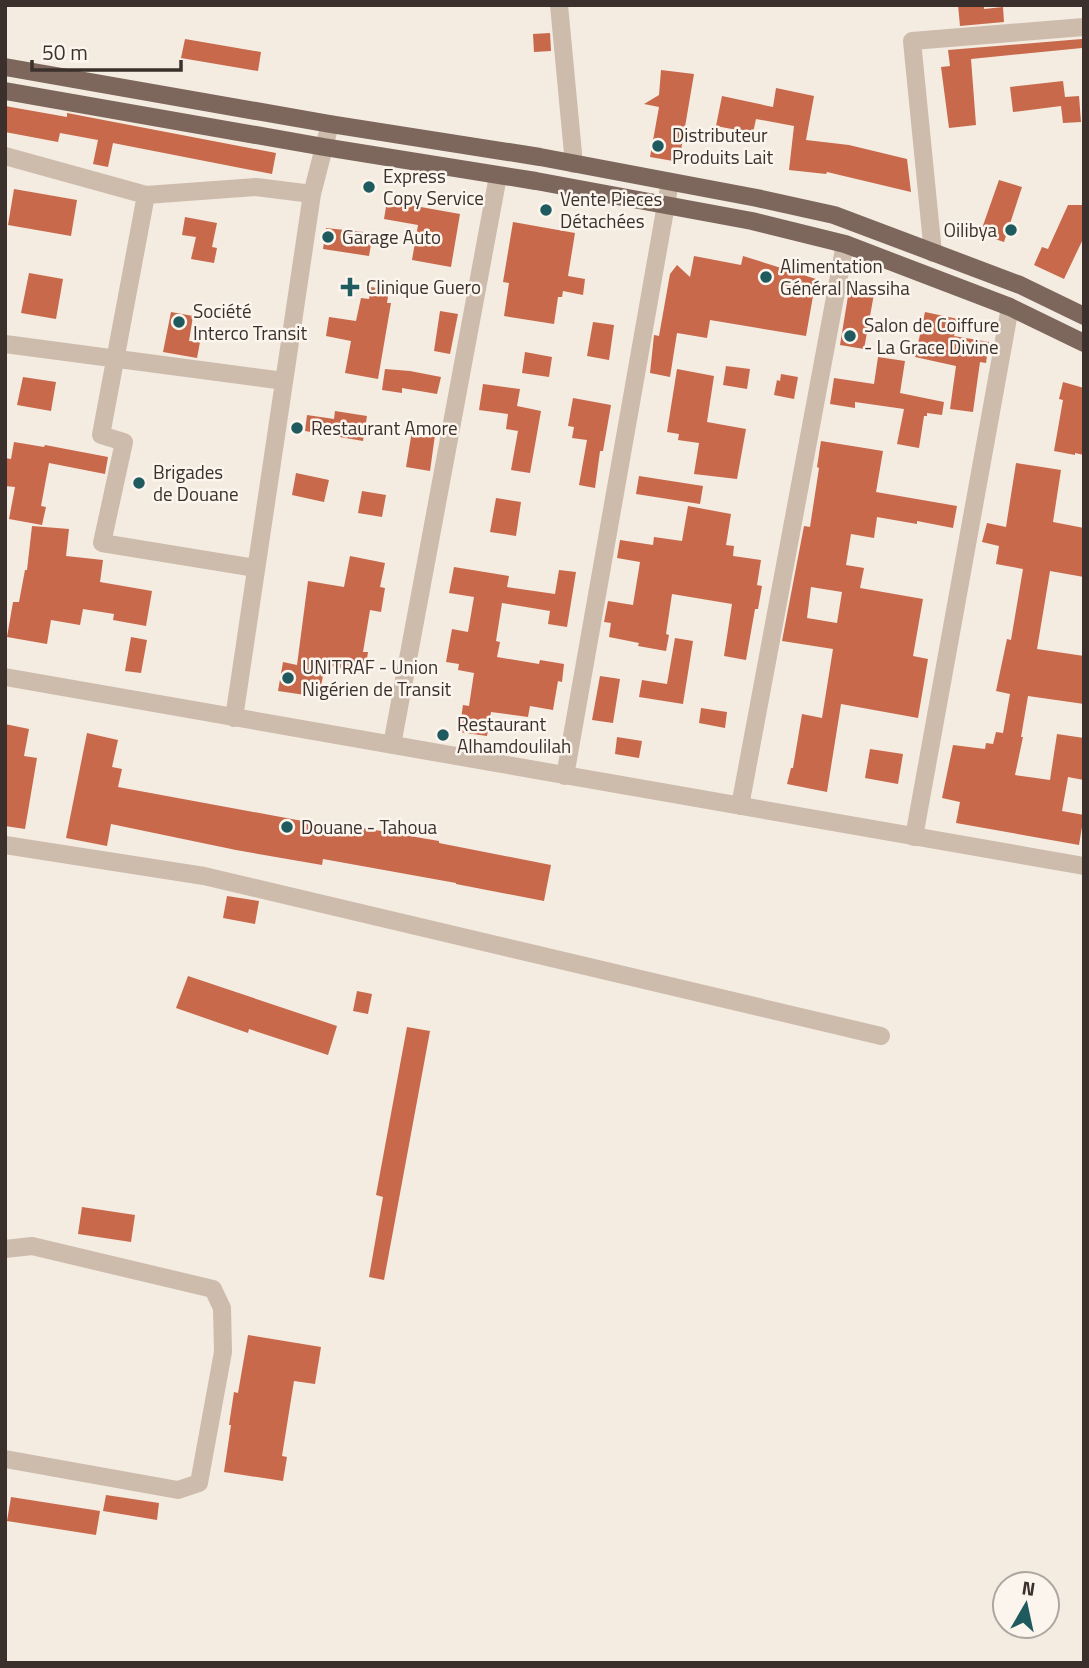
<svg xmlns="http://www.w3.org/2000/svg" width="1089" height="1668" viewBox="0 0 1089 1668" font-family="'Titillium Web',sans-serif">
  <rect width="100%" height="100%" fill="#f4ebe1"/>
  <!-- building -->
  <path fill="#c8694b" fill-rule="evenodd" d="M958,5H984V9L1003,7L1004,22L960,26Z
    M550,33L551,51L534,52L533,34Z
    M185,39L261,52L258,71L181,58Z
    M1082,39V48L971,59L976,125L949,128L941,67L950,66L948,50Z
    M661,70L694,74L679,162L650,157L659,107L644,104L659,95Z
    M1063,81L1065,97L1079,96L1081,122L1063,123L1061,106L1013,112L1010,87Z
    M776,88L814,96L806,140L849,145L907,159L911,192L827,172L826,174L789,170L794,126L756,119L753,133L716,126L722,96L773,107Z
    M5,106L67,117V113L276,153L272,174L113,143L108,167L93,164L98,140L60,133L58,142L5,132Z
    M999,180L1022,187L1004,242L980,234Z
    M14,189L77,200L71,236L8,225Z
    M387,201L460,214L451,267L412,260L418,225L384,219Z
    M1068,205H1084V237L1064,279L1034,265L1042,247L1048,249Z
    M185,217L217,223L212,247L217,248L214,263L191,259L196,237L182,235Z
    M513,222L575,233L568,276L585,279L583,295L563,291L562,297H558L554,324L504,316L509,283L503,282Z
    M326,228L373,233L369,256L323,249Z
    M694,256L741,265L743,256L816,279L806,336L710,320L707,338L677,333L670,377L650,373L654,335L659,336L670,274L677,265L690,277Z
    M29,273L63,279L56,319L21,313Z
    M371,287L389,290L387,303H391L378,379L345,373L351,341L326,336L329,317L356,321L361,298L369,299Z
    M849,290L874,294L864,349L840,345Z
    M440,311L458,314L450,354L434,351Z
    M171,312L193,316L189,341L200,342L197,358L163,352Z
    M925,312L958,319L954,336L989,342L986,363L980,362L973,412L950,409L956,366L915,357Z
    M593,322L614,325L609,360L587,356Z
    M525,352L552,357L549,377L522,373Z
    M878,357L905,361L900,393L944,402L942,415L927,413V416H924L919,448L897,444L904,409L855,402V408L830,404L834,378L874,384Z
    M726,366L750,369L747,389L723,385Z
    M385,369L410,371L441,377L437,394L402,388V393L382,390Z
    M677,369L714,376L707,422L746,429L737,479L694,474L699,443L678,440L679,434L667,432Z
    M781,374L798,377L794,399L774,395L777,380L780,381Z
    M23,377L56,382L51,411L17,405Z
    M1063,382L1084,388V455L1075,453V455L1054,451L1063,400L1059,399Z
    M483,384L520,389L517,406L541,411L530,473L511,470L518,431L506,429L508,414L479,410Z
    M573,398L611,405L603,451H600L595,488L579,485L587,440L572,438L574,427L568,426Z
    M335,411L367,416L363,441L305,431L307,415L334,419Z
    M412,431L435,435L430,471L406,467Z
    M821,441L883,451L876,492L957,506L953,528L917,521V524L877,517L874,538L851,534L846,565L864,568L860,588L923,599L913,656L928,659L918,718L841,704L827,792L787,784L791,768H793L802,714L822,718L833,649L782,641L804,526L810,527L819,468L817,467ZM811,587L842,592L837,623L807,618Z
    M14,442L44,447L45,445L108,457L105,474L49,463L41,506L46,507L42,525L9,519L15,487L5,486V458L11,459Z
    M1016,463L1061,470L1053,522L1084,528V577L1050,571L1037,649L1084,656V704L1028,696L1021,737H1023L1015,775L1050,780L1057,734L1084,738V780L1068,777L1062,811L1084,815L1079,845L956,823L960,802L942,798L953,745L985,749L986,743L993,744L996,732L1003,733L1010,694L996,691L1007,639L1011,640L1023,569L996,564L999,546L982,542L987,523L1006,527Z
    M296,473L329,480L324,502L292,495Z
    M639,476L703,486L700,504L636,494Z
    M362,491L386,495L382,517L358,513Z
    M496,498L521,502L516,536L490,532Z
    M688,506L731,514L726,545L734,546L733,556L761,560L757,585L762,586L758,609H755L746,660L724,656L732,604L672,594L666,634L669,635L666,651L638,646L639,643L609,637L611,623L604,622L608,601L633,605L640,562L617,558L620,540L653,545L654,537L682,541Z
    M32,526L69,529L66,556L103,560L100,582L152,591L146,626L113,620L114,614L83,609L80,625L51,620L47,644L7,637L13,602H19L25,570H27Z
    M350,556L385,563L380,587L385,588L381,612L370,610L363,652H368L365,672L325,665L319,697L278,691L283,662L297,665L308,581L344,587Z
    M454,567L509,576L507,587L555,594L559,570L576,572L567,627L548,624L550,611L502,603L496,641L500,642L497,657L539,664L540,660L564,664L562,682L558,681L553,710L530,706L528,717L491,712L487,736L459,732L463,705L469,706L474,673L458,670L459,664L446,662L452,629L468,632L474,597L449,593Z
    M131,637L147,640L141,673L125,671Z
    M675,638L693,641L683,704L639,697L642,680L667,684Z
    M600,676L620,679L613,723L592,720Z
    M701,708L727,712L725,728L699,723Z
    M5,724L29,729L24,756L37,758L25,829L5,826Z
    M87,733L118,740L112,767L122,769L118,787L351,830L352,826L439,841V843L551,865L544,901L456,884V883L323,859L322,865L236,850L111,824L107,846L66,838Z
    M617,737L642,741L639,758L615,754Z
    M870,749L903,754L898,784L865,778Z
    M227,896L259,901L255,924L223,918Z
    M188,976L337,1026L328,1055L249,1029L248,1033L176,1008Z
    M357,991L372,994L368,1014L353,1011Z
    M407,1027L430,1031L384,1280L369,1277L383,1197L376,1195Z
    M82,1207L135,1215L131,1242L78,1234Z
    M248,1335L321,1347L315,1384L294,1381L282,1456L287,1457L283,1481L224,1472L231,1425H229L234,1392L238,1393Z
    M106,1495L159,1503L157,1520L103,1511Z
    M11,1497L100,1511L96,1535L7,1521Z"/>
  <g fill="none" stroke-linecap="round" stroke-linejoin="round">
    <!-- minor -->
    <path stroke="#cdbbac" stroke-width="18" d="M559,5L574,164
      M5,156L146,195L256,187L312,194
      M146,195L101,435L124,442L102,543L256,568
      M933,253L912,41L1084,27
      M5,344L284,381
      M5,677L1084,866
      M234,718L312,194L330,124
      M392,745L498,176
      M565,776L670,182
      M740,806L845,244
      M914,837L1010,307
      M5,845L204,876L881,1036
      M5,1249L32,1246L213,1289L222,1308L223,1352L199,1483L178,1490L5,1459"/>
    <!-- major -->
    <path stroke="#7d675c" stroke-width="18" d="M5,67L330,124L540,157L757,198L834,215L1020,285L1084,316
      M5,91L324,147L536,181L752,221L845,244L1010,307L1084,343"/>
  </g>
  <!-- markers -->
  <g fill="#1f5a5e" stroke="#fbf5ee" stroke-width="2.5">
    <circle cx="658" cy="146" r="7"/>
    <circle cx="369" cy="187" r="7"/>
    <circle cx="546" cy="210" r="7"/>
    <circle cx="1011" cy="230" r="7"/>
    <circle cx="328" cy="237" r="7"/>
    <circle cx="766" cy="277" r="7"/>
    <path d="M346.5 276.5h7v7h7v7h-7v7h-7v-7h-7v-7h7z"/>
    <circle cx="179" cy="322" r="7"/>
    <circle cx="850" cy="336" r="7"/>
    <circle cx="297" cy="428" r="7"/>
    <circle cx="139" cy="483" r="7"/>
    <circle cx="288" cy="678" r="7"/>
    <circle cx="443" cy="735" r="7"/>
    <circle cx="287" cy="827" r="7"/>
  </g>
  <g text-anchor="middle" stroke-width="5" stroke-linejoin="round" paint-order="stroke">
    <!-- poi labels -->
    <g font-size="19" fill="#3b302b" stroke="#fbf5ee" text-anchor="start">
      <text x="672" y="142">Distributeur<tspan x="672" dy="22">Produits Lait</tspan></text>
      <text x="383" y="183">Express<tspan x="383" dy="22">Copy Service</tspan></text>
      <text x="560" y="206">Vente Pieces<tspan x="560" dy="22">Détachées</tspan></text>
      <text x="997" y="237" text-anchor="end">Oilibya</text>
      <text x="342" y="244">Garage Auto</text>
      <text x="780" y="273">Alimentation<tspan x="780" dy="22">Général Nassiha</tspan></text>
      <text x="366" y="294">Clinique Guero</text>
      <text x="193" y="318">Société<tspan x="193" dy="22">Interco Transit</tspan></text>
      <text x="864" y="332">Salon de Coiffure<tspan x="864" dy="22">- La Grace Divine</tspan></text>
      <text x="311" y="435">Restaurant Amore</text>
      <text x="153" y="479">Brigades<tspan x="153" dy="22">de Douane</tspan></text>
      <text x="302" y="674">UNITRAF - Union<tspan x="302" dy="22">Nigérien de Transit</tspan></text>
      <text x="457" y="731">Restaurant<tspan x="457" dy="22">Alhamdoulilah</tspan></text>
      <text x="301" y="834">Douane - Tahoua</text>
    </g>
  </g>
  <!-- border -->
  <rect width="1089" height="1668" fill="none" stroke="#3b302b" stroke-width="14"/>
  <!-- north arrow -->
  <g transform="translate(1026 1605) rotate(9)"><circle r="33" fill="#fbf5ee" stroke="#aea6a0" stroke-width="2"/>
  <path d="M0-5L12 26L0 18L-12 26Z" fill="#1f5a5e"/>
  <text y="-10" font-size="19" font-weight="bold" text-anchor="middle" fill="#3b302b">N</text>
  </g>
  <!-- scale -->
  <path d="M32 60v10h149v-10" fill="none" stroke="#3b302b" stroke-width="3.5"/>
  <text x="42" y="60" font-size="21" fill="#3b302b" stroke="#fbf5ee" stroke-width="5" paint-order="stroke">50 m</text>
</svg>
